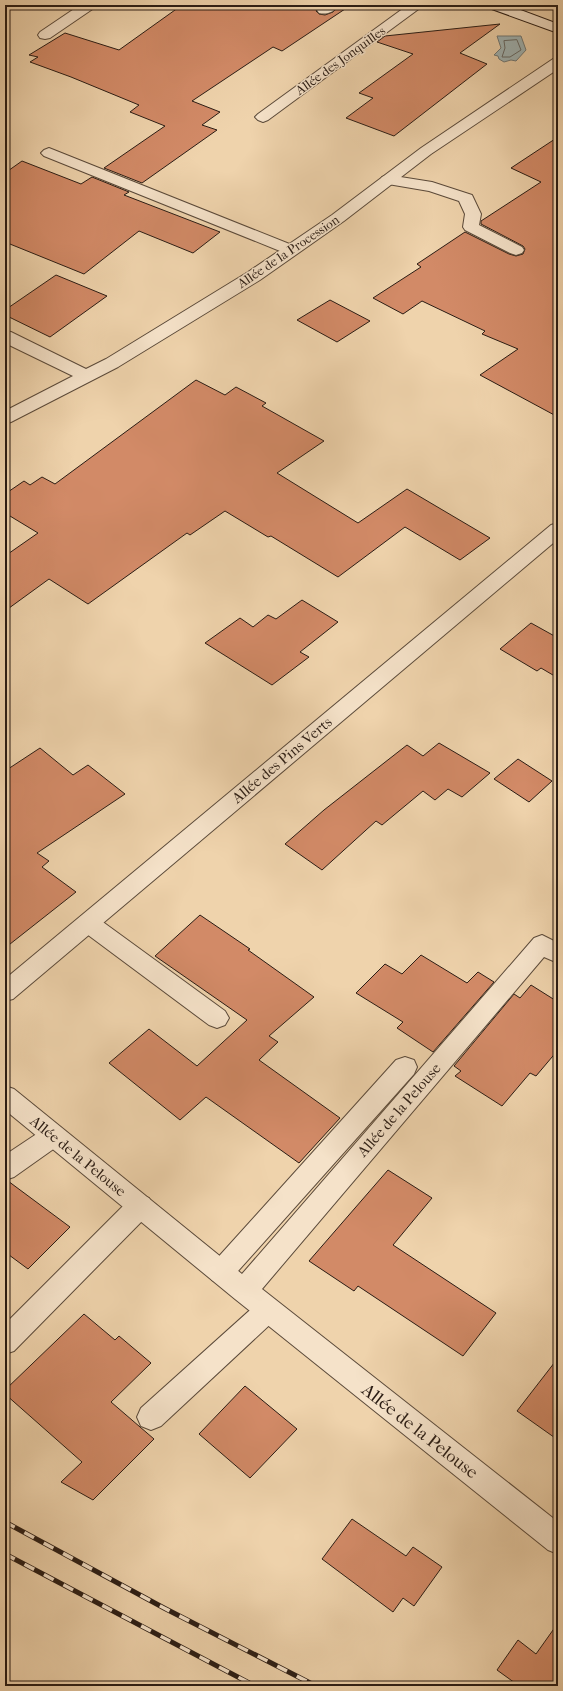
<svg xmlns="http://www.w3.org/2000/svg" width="563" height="1691" viewBox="0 0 563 1691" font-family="'IM FELL French Canon',serif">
  <rect width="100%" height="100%" fill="#efd3ac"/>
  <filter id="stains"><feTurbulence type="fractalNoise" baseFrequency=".005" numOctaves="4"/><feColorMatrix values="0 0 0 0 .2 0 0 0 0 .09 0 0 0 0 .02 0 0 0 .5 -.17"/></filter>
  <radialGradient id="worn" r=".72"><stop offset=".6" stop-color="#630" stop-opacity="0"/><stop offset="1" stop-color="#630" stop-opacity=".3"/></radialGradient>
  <!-- water -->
  <path fill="#a0b5b6" stroke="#717875" d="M497,36H521L526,50L516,61L511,60L504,62L499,59L498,56L494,55L501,48Z"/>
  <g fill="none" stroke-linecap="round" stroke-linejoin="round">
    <!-- shore -->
    <path stroke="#656865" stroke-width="1" d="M517,40L521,50L510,57H502L505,48L504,41Z"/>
  </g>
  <!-- building -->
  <path fill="#d28a67" stroke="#2a1c14" d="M182,5H320L316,11L319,14L325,15L333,12L340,5H351L282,51L273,47L192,101L220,112L202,125L217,130L142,183L104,168L165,126L130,112L139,105L71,77L30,62L38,57L29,55L65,33L119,50Z
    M500,24L460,53L487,64L394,136L346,118L373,98L359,93L413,54L377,42L385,36Z
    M558,137V417L480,375L518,349L482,334L485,331L422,301L403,314L373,298L421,267L417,264L465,232L509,254L516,256L523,254L525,249L523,246L481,224V221L541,182L511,168Z
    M22,161L81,184L92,177L129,192L124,195L220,232L193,253L139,231L84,274L5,242V173Z
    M56,275L107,296L50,337L5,315V310Z
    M330,300L370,321L337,342L297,320Z
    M196,380L225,395L236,387L266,403L262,406L324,441L277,473L358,523L407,489L490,538L460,560L405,527L338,577L271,536L268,537L225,511L190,535L187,533L88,604L49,579L5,611V556L38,533L5,513V494L24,481L30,485L42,477L55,484Z
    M302,600L338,622L300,652L309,657L272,685L205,643L240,618L253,627L268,615L276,619Z
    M531,623L558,638V678L541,668L537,671L500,649Z
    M439,743L490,773L462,797L448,789L435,800L423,791L382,825L376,821L322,870L285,844L324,810L407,745L423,756Z
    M40,748L73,775L88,765L125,794L37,853L49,861L42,867L76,892L5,948V771Z
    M518,759L552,781L529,802L494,779Z
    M200,915L250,949L248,950L314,997L269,1036L278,1042L259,1060L340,1118L299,1163L206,1097L180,1120L109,1063L149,1029L197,1066L247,1020L155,956Z
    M421,955L467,983L478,972L494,982L433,1052L397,1028L403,1022L356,993L385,964L402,974Z
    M531,985L558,1002V1050L536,1076L530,1073L502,1106L455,1076L461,1071L454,1066L514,994L520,998Z
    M388,1170L432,1198L393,1245L496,1313L463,1356L358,1286L354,1291L309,1261Z
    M5,1181H8L70,1227L28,1269L5,1252Z
    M84,1314L115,1340L119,1336L151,1363L111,1402L154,1439L93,1500L61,1482L82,1462L5,1394V1390Z
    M558,1358V1440L517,1411Z
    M245,1386L297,1429L250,1478L199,1434Z
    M352,1519L406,1556L413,1547L442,1567L414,1606L403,1598L393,1612L322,1559Z
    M558,1623V1686H512L515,1683L497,1670L518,1640L536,1654Z"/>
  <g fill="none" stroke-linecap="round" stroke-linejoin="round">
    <!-- lane casing -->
    <g stroke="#5b4a3a" stroke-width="2">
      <path id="lane" d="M80,5H96L94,8L50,38L45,39L40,38L38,35L40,32Z
        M322,5H339C334,12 327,15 319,13L317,10Z
        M49,148L297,247L299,250L297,253L291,255L285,253L44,156L41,153L44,150Z
        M388,175L432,182L472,195L481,214L479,225L522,247L524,250L522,253L516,255L510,253L465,230L463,227L465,214L459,201L429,191L382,183L380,180L382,177Z
        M88,914L96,917L225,1011L229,1018L225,1025L217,1028L209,1025L80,929L77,923L80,917Z
        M405,1057L414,1060L417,1067L414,1074L230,1280L221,1284L212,1280L208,1272L212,1264L396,1060Z
        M53,1126L62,1129L65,1136L62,1143L14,1177L5,1180V1155L44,1129Z
        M140,1195L149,1198L153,1206L149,1214L14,1351L5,1354V1324L131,1198Z
        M268,1298L277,1302L281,1310L277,1318L161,1426L151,1430L141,1426L137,1417L141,1408L259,1302Z"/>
    </g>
    <!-- street casing -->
    <g stroke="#5b4a3a" stroke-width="2">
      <path id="street" d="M408,5H424L268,120L263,122L258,120L255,117L258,114Z
        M558,58V69L431,154L344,221L260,280L118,367L11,422L5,424V411L73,376L5,343V331L11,332L86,369L106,359L248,272L332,215L421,148L553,59Z
        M558,523V539L13,999L5,1001V979L551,525Z
        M542,935L558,943V963L544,957L262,1289L558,1522V1554L548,1550L235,1299L5,1110V1086L14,1089L242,1274L534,938Z"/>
    </g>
    <!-- secondary casing -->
    <g stroke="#2a1c14" stroke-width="2">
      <path id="secondary" d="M487,5H507L558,24V33L489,8Z"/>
    </g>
    <!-- lane -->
    <use href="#lane" fill="#f5e2c9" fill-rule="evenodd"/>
    <!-- street -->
    <use href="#street" fill="#f5e2c9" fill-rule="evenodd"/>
    <!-- secondary -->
    <use href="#secondary" fill="#f5e2c9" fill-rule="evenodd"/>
    <!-- rail casing -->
    <g stroke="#2a1c14" stroke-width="5">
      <path id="rail" d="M5,1522L164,1608L316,1686
        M5,1554L255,1686"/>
    </g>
    <!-- rail -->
    <use href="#rail" stroke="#f5e2c9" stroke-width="3.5" stroke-dasharray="11" stroke-linecap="butt"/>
  </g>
  <g text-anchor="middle" stroke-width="3" stroke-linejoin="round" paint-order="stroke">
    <!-- far-street labels -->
    <g font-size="13" fill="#2a1c14" stroke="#f5e2c9">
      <text transform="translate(340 60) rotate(-36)" y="5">Allée des Jonquilles</text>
      <text transform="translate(288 251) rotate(-34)" y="5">Allée de la Procession</text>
    </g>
    <!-- street labels -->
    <g font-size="15" fill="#2a1c14" stroke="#f5e2c9">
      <text transform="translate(282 760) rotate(-40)" y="5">Allée des Pins Verts</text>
      <text transform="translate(399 1110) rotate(-49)" y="5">Allée de la Pelouse</text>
      <text transform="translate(78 1156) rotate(39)" y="5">Allée de la Pelouse</text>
    </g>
    <!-- near-street labels -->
    <g font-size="18" fill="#2a1c14" stroke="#f5e2c9">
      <text transform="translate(420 1431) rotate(38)" y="6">Allée de la Pelouse</text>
    </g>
  </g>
  <!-- margin -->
  <rect width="563" height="1691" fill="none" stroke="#efd3ac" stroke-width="20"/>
  <rect x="6" y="6" width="551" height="1679" fill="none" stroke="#2a1c14" stroke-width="2"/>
  <rect x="10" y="10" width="543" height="1671" fill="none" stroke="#2a1c14"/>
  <rect width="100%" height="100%" filter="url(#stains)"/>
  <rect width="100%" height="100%" fill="url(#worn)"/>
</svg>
